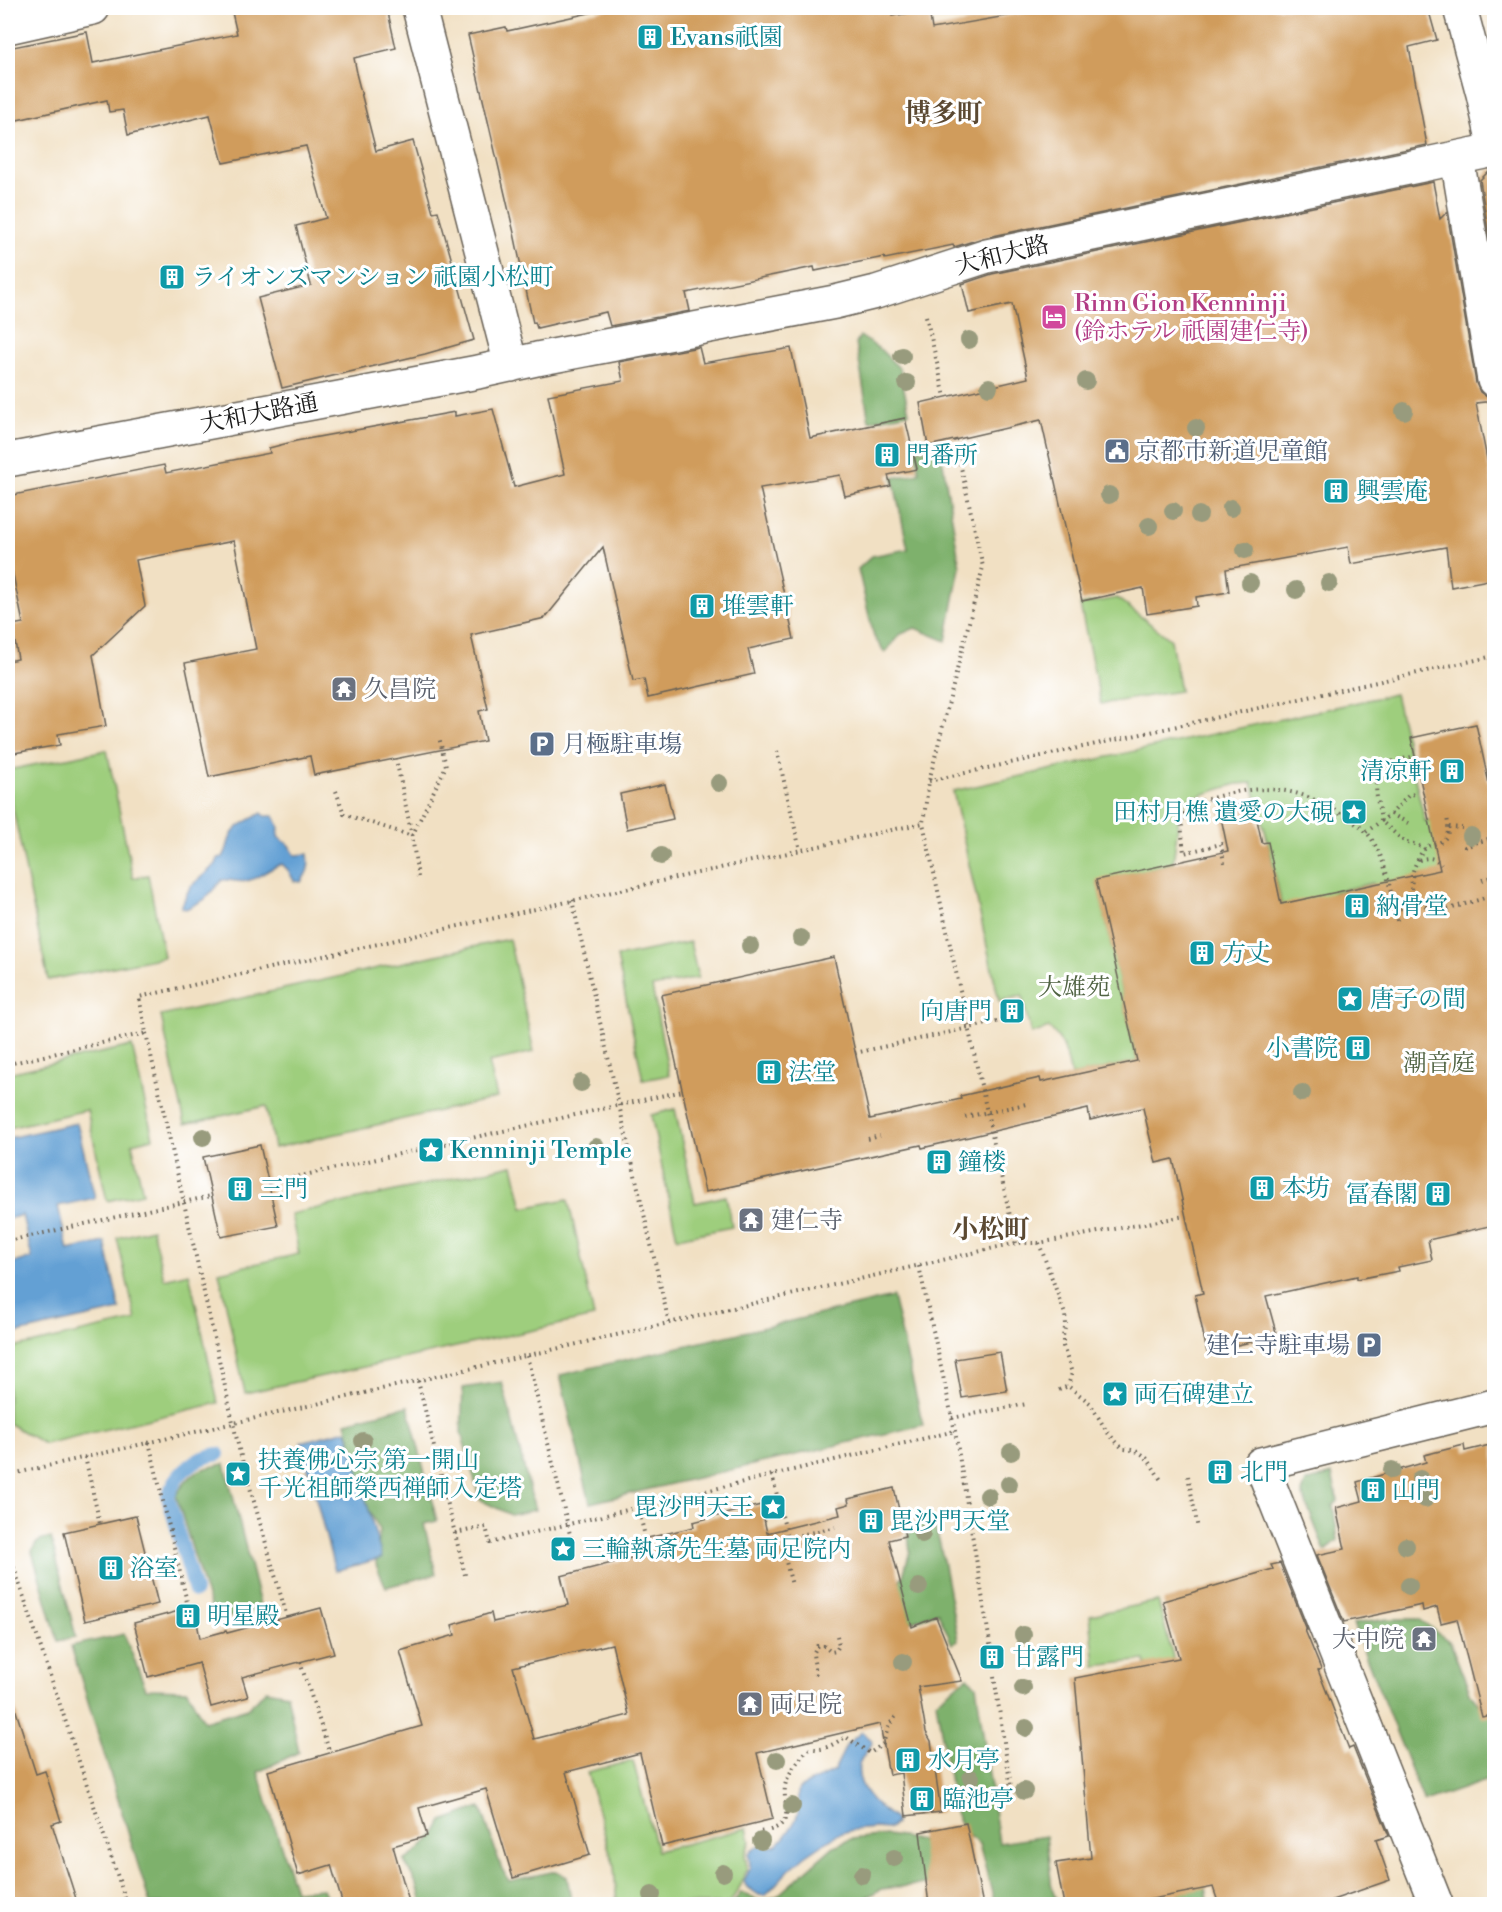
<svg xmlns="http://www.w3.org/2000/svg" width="1502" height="1912" viewBox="0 0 1502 1912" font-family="'Libre Bodoni','Noto Serif JP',serif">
  <rect width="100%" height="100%" fill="#fff"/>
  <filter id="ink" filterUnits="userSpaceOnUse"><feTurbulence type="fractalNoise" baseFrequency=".0167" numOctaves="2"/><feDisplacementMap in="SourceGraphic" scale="12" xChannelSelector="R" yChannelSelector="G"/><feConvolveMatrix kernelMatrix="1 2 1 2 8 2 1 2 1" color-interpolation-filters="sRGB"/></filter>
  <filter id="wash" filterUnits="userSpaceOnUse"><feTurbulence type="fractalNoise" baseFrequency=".008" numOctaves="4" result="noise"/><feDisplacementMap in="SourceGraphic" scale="24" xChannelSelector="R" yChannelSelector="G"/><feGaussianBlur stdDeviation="1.35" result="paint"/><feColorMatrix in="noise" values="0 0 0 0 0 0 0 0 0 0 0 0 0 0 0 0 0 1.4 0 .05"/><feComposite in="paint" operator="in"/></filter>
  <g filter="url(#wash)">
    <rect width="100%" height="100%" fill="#f1e0c3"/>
    <!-- green -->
    <path fill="#9ece7d" stroke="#5d754c" stroke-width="1.5" fill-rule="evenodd" d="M1117,598L1171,640L1180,691L1101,704L1080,605Z
      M1395,694L1425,821L1477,808L1494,882V915L1442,927L1308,1026L1268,842L1252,783L1237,784L1187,799L1179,817L1173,863L1097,881L1137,1061L1071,1076C1067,1057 1065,1041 1049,1028L1031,1034L1022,996L999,1001L953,791ZM1373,883L1382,921L1341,930L1333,892Z
      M107,750L133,878L148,875L164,957L48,980L8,784V770Z
      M509,939L534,1052L489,1062L497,1098L274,1148L266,1106L185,1124L161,1016Z
      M690,942L698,978L652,987L669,1075L643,1080L617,957Z
      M132,1046L153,1138L132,1143L143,1193L107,1201L87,1110L8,1128V1073Z
      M675,1109L695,1203L726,1196L732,1227L677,1238L651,1115Z
      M513,1165L523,1208L568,1199L594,1317L245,1393L219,1272L299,1254L291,1214Z
      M152,1229L164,1279L189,1273L218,1403L44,1444L8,1423V1349L136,1320L117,1238Z
      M1158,1601L1173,1657L1163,1685L1151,1689L1145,1660L1095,1666L1090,1615Z
      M633,1761L657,1851L747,1828L750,1841L745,1855L747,1867L741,1885L731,1901L725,1904L617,1903L614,1867L587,1772Z"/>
    <!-- forest -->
    <path fill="#7eb16c" stroke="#4d6644" stroke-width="1.5" d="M860,336L881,350L900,369L909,413L869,421L856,343Z
      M916,449L941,451L960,567L946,641L915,628L899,635L885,653L874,637L858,569L872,556L908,549L893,478L919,473Z
      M893,1297L923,1425L590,1503L560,1375Z
      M502,1382L535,1510L511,1515L480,1500L461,1432L463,1388Z
      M408,1406L437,1521L424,1524L436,1574L386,1587L376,1565L380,1530L368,1509L346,1422Z
      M225,1464L261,1609L218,1620L213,1613L204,1588L176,1495C191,1472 198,1468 225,1464Z
      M1332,1474L1338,1501L1333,1506L1338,1540L1325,1551L1302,1493L1306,1482Z
      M931,1520L935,1528L940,1544L958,1640L952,1644L938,1612L900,1626L895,1587L903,1576L910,1551L908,1535L917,1521Z
      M51,1538L76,1637L58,1641L32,1552C35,1541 41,1540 51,1538Z
      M1388,1619H1419L1450,1642L1471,1695L1479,1705L1494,1702V1778L1424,1802L1353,1624Z
      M124,1634L146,1689L187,1690L204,1721L248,1708L266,1690L287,1694L299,1752L258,1772L295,1891L323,1889L330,1904H150L71,1646Z
      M968,1677L976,1685L999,1843L1046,1836L1052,1889L1058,1904H995L979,1844L965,1833L955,1813L936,1701Z
      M481,1807L501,1867L509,1881L556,1871L567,1877L572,1904H423L417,1885L404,1861L418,1851L435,1834L442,1821Z
      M887,1835L921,1840L936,1853L943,1882L881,1889L867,1897L863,1904H730L734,1902L741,1892L762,1902L777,1896L834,1846L851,1839Z
      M1177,1877L1206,1888L1209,1904H1178L1180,1898Z"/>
    <!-- water -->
    <path fill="#63a0d4" stroke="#405e78" stroke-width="1.5" d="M262,813L265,816H274L279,827L278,837L288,844L295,855L308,854C310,867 308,872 301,882L294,881L288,870L282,864C269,868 259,879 246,881C239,883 230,879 222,880L204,900L186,909L181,907L190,887L216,864L218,858L223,857C228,849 227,845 230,838C234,826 251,819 262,813Z
      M77,1123L95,1198L58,1206L68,1250L105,1242L120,1310L8,1335V1264L32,1258L22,1215L8,1219V1138Z
      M347,1430L382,1558L335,1571L301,1442Z
      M862,1732L873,1741C870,1749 861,1756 859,1765C855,1788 879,1808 895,1819V1824L887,1829L875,1828L852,1830L836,1835L805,1856L789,1870L765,1896L759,1895L746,1886L744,1881L750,1868L749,1853L759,1845C763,1846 770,1847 774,1846C780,1845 798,1820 798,1812C799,1804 796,1796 799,1788L834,1771L847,1744Z"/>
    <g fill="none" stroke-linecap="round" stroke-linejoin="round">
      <!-- stream -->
      <path stroke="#63a0d4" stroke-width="14" d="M195,1591L168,1497C175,1474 193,1458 218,1454"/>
    </g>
    <g id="blocks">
      <!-- building -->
      <path fill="#d09c5c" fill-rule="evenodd" d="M231,8H387L396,48L354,58L357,73H356L376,151L413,141L433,212L438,211L474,340L425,354L282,388L258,298L311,285L296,226L326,218L306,146L223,163L210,115L128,135L123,110L109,112L107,100L8,122V48L87,32L93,63L237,34Z
        M612,8H891L892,16L929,10L932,29L1029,12L1028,8H1428L1437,40L1409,47L1427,145L983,238L954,247L953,245L885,259L884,257L815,271L814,267L686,293L690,311L610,326L606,312L537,328L535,322L533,323L514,233L468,35L506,27L507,31Z
        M1494,169V269L1480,180L1490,170Z
        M1433,182L1440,219L1447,212L1476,383L1480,392L1487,397L1494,398V401L1476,403L1494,495V579L1451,587L1446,547L1351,564L1348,547L1226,569L1229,592L1196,597L1197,606L1147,614L1143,588L1082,601L1041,420L928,446L920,403L1028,378L1012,304L969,313L962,284L992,274Z
        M699,347L703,363L791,348L810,438L905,418L917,469L888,475L891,486L845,496L840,475L760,488L794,639L748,649L754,674L648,698L644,679L633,681L603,547L545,618L471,635L488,709L479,711L485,741L314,775L310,756L209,777L185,663L256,649L234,541L136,560L145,606L93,655L106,726L58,734L60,745L8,754V661L18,659L12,625L23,623L8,550V496L164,465L166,473L270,453L269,448L296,441L455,412V416L493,409L514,487L565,474L548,395L623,381L619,362Z
        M1476,724L1494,807V1225L1428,1240L1432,1260L1398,1267L1399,1271L1357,1279V1276L1266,1296L1277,1336L1207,1352L1195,1295L1203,1293L1173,1159L1156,1163L1143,1108L1090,1120L1088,1109L922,1148L921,1145L705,1192L661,995L834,957L870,1119L961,1099L960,1096L1040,1078L1041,1082L1137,1061L1096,880L1228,851L1219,808L1253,801L1262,843L1268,842L1281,904L1440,870L1411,738Z
        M665,784L673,819L627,829L620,794Z
        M260,1145L278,1226L221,1237L203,1157Z
        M1000,1352L1007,1391L962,1398L955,1359Z
        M1494,1444V1715L1482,1717L1457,1619L1441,1623L1437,1607L1423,1611L1422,1605L1344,1622L1317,1555L1345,1549L1336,1508L1362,1501L1357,1482L1426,1462L1424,1455L1464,1445L1465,1451Z
        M894,1488L905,1536L889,1540L912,1627L936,1617L962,1681L918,1687L926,1732L931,1741L941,1812L906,1816L901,1773L889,1775L880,1724L757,1753L773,1819L662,1846L640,1753L566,1772L590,1855L513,1878L486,1789L419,1808L427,1836L393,1846L410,1905H343L331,1865L298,1875L268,1771L422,1726L400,1651L455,1635L452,1625L491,1613L493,1622L568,1605L561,1576L639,1556L635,1541L694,1527L693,1522L761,1505L767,1533L840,1515L838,1507L849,1504L848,1499ZM612,1644L629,1715L534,1739L513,1667Z
        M136,1516L158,1604L85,1621L64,1532Z
        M1280,1563L1307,1630H1305L1321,1669L1318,1670L1349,1749L1353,1747L1389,1836L1376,1840L1390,1880L1318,1905H1219L1213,1887L1122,1905H1064L1056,1863L1091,1858L1075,1678L1179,1658L1163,1601L1273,1569L1271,1565Z
        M194,1607L200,1638L226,1631L227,1633L321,1608L334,1653L242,1677L248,1697L211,1707L199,1663L148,1677L134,1623Z
        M15,1708L36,1774L45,1771L61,1821L52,1824L78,1905H8V1710Z
        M966,1823L983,1905H929L920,1832Z"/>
    </g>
  </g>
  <g filter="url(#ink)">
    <use href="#blocks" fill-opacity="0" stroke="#676156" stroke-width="1.5"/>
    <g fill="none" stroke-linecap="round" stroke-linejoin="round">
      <!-- minor casing -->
      <g stroke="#676156" stroke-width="36">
        <path id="minor" d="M419,8L511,365
          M1460,8L1483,94L1494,144
          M8,27L93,8
          M1457,158L1494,380
          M8,460L478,372L537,359L835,302L876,292L987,256L1494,150
          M1436,1904L1261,1464L1494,1406"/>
      </g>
      <!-- path -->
      <path stroke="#676156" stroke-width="4" stroke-dasharray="1.5 4.5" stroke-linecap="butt" d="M926,316L945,397
        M955,440L983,567L929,781L923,823L1016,1243
        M777,751L800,850
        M1411,757C1404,759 1394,760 1388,764C1368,775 1379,803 1381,821L1406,843L1415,844L1425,849
        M929,781L1494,656
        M336,791L344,814L412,836L396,759
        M1391,814L1408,823
        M1449,827L1462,828
        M1366,832L1391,814L1408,796L1417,793
        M1465,848V847L1494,837
        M1419,860C1428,857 1435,857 1441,865
        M1224,863L1221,844L1184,853C1183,842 1180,827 1183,816C1186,803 1200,801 1212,798C1262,783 1298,786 1342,815C1351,821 1361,826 1368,834C1388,860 1390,894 1398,924
        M418,877L412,836L446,766L439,737
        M1482,880L1494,876
        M1412,893L1428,908L1443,911L1494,895
        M572,900L669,1323
        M1394,908C1416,913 1409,880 1414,868C1417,861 1421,851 1427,847C1431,844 1436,844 1440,842C1451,837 1448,826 1447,816
        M146,1033L239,1449L287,1617
        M855,1053L1001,1021
        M8,1064L146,1033L139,997L923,823
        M965,1117L1026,1104
        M868,1139L880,1136
        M269,1183L683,1091
        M8,1241L211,1196
        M1039,1243L1065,1314L1066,1324L1063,1336V1346L1072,1373L1068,1386
        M919,1266L955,1431L991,1649
        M527,1356L574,1551
        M418,1381L465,1575
        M1059,1390L1068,1386L1090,1403L1107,1432L1123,1449C1147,1450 1149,1462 1161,1480
        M952,1418L1027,1404
        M149,1442L187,1602
        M85,1457L100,1524
        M8,1475L1016,1243H1039L1185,1216
        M772,1475L792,1556L785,1558L792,1585
        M1188,1476L1198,1529
        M638,1507L644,1532
        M455,1533L486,1527L490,1543L955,1431
        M800,1536L802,1549
        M788,1538L835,1527
        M8,1550L127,1904
        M300,1662L330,1753
        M816,1675L813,1654L817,1646H824L831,1652L836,1651L839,1645L837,1636
        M994,1676L1013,1801
        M770,1830C798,1822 780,1801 786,1782C790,1771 799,1759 807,1751C812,1747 815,1750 820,1749C829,1748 838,1741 846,1737L870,1753L883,1744L889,1725L897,1715
        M759,1842V1832L766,1831
        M1482,1904L1494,1900"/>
      <!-- minor -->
      <use href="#minor" stroke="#fff" stroke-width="33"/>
    </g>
    <!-- trees -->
    <g fill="#989b7d">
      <circle cx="969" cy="340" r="9"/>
      <circle cx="902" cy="356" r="9"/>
      <circle cx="1086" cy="381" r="9"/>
      <circle cx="907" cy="383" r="9"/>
      <circle cx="989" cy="387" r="9"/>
      <circle cx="1404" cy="411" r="9"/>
      <circle cx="1196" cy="428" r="9"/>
      <circle cx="1109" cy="495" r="9"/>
      <circle cx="1231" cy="508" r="9"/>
      <circle cx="1173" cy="511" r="9"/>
      <circle cx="1199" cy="515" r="9"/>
      <circle cx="1149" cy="526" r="9"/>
      <circle cx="1245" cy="550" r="9"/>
      <circle cx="1250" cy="583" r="9"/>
      <circle cx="1329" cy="583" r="9"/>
      <circle cx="1296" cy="590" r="9"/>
      <circle cx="719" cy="783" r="9"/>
      <circle cx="1471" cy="836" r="9"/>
      <circle cx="661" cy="856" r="9"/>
      <circle cx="801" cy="938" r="9"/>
      <circle cx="750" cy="946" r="9"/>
      <circle cx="581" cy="1083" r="9"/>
      <circle cx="1302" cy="1093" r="9"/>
      <circle cx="203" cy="1137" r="9"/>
      <circle cx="596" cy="1147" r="9"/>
      <circle cx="363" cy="1441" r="9"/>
      <circle cx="1011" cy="1452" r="9"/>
      <circle cx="1392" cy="1470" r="9"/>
      <circle cx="1420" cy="1479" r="9"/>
      <circle cx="1009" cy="1484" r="9"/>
      <circle cx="988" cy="1496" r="9"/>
      <circle cx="1425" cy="1499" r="9"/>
      <circle cx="922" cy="1534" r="9"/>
      <circle cx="1406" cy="1546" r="9"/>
      <circle cx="1409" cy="1586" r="9"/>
      <circle cx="919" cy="1587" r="9"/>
      <circle cx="1023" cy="1635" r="9"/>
      <circle cx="903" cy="1662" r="9"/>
      <circle cx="1023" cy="1688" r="9"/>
      <circle cx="1026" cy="1728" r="9"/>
      <circle cx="777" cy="1760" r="9"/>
      <circle cx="971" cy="1778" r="9"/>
      <circle cx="1024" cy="1791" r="9"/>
      <circle cx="792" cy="1806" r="9"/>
      <circle cx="761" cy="1841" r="9"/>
      <circle cx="894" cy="1858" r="9"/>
      <circle cx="723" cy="1873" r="9"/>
      <circle cx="862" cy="1875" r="9"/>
      <circle cx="652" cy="1895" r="9"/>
    </g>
  </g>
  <!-- icons -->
  <defs>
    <g id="building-square" transform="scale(1.35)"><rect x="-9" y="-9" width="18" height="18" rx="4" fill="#0f9aa8" stroke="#fff"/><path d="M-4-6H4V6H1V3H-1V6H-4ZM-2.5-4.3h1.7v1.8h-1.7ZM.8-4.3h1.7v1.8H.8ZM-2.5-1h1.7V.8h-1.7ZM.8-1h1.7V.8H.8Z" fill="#fff"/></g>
    <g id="hotel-square" transform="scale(1.35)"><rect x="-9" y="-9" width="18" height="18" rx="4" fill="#d1479c" stroke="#fff"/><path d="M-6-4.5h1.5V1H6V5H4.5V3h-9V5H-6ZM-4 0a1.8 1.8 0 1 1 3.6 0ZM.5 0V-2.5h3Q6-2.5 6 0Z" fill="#fff"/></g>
    <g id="civic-square" transform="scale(1.35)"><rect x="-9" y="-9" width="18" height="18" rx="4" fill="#5c6f8a" stroke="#fff"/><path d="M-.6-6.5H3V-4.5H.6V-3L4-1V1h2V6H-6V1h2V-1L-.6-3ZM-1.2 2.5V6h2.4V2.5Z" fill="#fff"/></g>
    <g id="temple-square" transform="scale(1.35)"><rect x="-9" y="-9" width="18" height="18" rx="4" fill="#6b7280" stroke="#fff"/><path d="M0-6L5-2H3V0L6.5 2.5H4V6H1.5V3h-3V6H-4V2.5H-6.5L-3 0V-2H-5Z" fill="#fff"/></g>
    <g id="parking-square" transform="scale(1.35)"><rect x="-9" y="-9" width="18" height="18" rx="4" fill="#5c6f8a" stroke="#fff"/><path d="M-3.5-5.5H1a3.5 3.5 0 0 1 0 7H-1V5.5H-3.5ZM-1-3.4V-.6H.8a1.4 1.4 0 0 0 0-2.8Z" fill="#fff"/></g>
    <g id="sight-square" transform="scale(1.35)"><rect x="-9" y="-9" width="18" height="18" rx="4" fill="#0f9aa8" stroke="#fff"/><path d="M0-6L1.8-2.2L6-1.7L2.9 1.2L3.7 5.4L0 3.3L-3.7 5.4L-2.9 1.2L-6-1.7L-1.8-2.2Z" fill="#fff"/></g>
  </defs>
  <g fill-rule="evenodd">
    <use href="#building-square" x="650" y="37"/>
    <use href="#building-square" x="172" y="277"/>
    <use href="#hotel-square" x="1054" y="317"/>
    <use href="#civic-square" x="1117" y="451"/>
    <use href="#building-square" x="887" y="455"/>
    <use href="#building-square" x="1336" y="491"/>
    <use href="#building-square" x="702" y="606"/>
    <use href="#temple-square" x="344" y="689"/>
    <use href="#parking-square" x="542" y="744"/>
    <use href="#building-square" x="1452" y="771"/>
    <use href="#sight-square" x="1354" y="812"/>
    <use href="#building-square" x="1357" y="906"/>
    <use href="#building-square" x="1202" y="953"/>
    <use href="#sight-square" x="1350" y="999"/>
    <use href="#building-square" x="1012" y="1011"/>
    <use href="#building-square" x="1358" y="1048"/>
    <use href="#building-square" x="769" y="1072"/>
    <use href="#sight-square" x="431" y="1150"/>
    <use href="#building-square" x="939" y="1162"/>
    <use href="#building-square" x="1262" y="1188"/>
    <use href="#building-square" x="240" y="1189"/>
    <use href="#building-square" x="1438" y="1194"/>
    <use href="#temple-square" x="751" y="1220"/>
    <use href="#parking-square" x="1369" y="1345"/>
    <use href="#sight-square" x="1115" y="1394"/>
    <use href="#building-square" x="1220" y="1472"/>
    <use href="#sight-square" x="238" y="1474"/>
    <use href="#building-square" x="1373" y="1490"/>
    <use href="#sight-square" x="773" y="1507"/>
    <use href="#building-square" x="871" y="1521"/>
    <use href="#sight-square" x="563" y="1549"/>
    <use href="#building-square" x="111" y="1568"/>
    <use href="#building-square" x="188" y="1616"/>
    <use href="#temple-square" x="1424" y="1639"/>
    <use href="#building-square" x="992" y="1657"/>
    <use href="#temple-square" x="750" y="1704"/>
    <use href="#building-square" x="908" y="1760"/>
    <use href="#building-square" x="922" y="1799"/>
  </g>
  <g text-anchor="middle" stroke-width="6" stroke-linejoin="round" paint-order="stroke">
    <!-- culture labels -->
    <g font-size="24" fill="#0d838f" stroke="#fff" text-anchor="start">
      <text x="670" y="45">Evans祇園</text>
      <text x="192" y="285">ライオンズマンション 祇園小松町</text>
      <text x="906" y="463">門番所</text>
      <text x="1356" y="499">興雲庵</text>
      <text x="722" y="614">堆雲軒</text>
      <text x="1432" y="779" text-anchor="end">清凉軒</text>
      <text x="1334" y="820" text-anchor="end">田村月樵 遺愛の大硯</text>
      <text x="1376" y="914">納骨堂</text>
      <text x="1222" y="961">方丈</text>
      <text x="1370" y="1007">唐子の間</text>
      <text x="992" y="1019" text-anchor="end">向唐門</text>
      <text x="1338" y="1056" text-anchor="end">小書院</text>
      <text x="788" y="1080">法堂</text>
      <text x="450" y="1158">Kenninji Temple</text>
      <text x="958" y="1170">鐘楼</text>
      <text x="1282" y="1196">本坊</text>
      <text x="260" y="1197">三門</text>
      <text x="1418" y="1202" text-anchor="end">冨春閣</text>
      <text x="1134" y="1402">両石碑建立</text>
      <text x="258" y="1468">扶養佛心宗 第一開山<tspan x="258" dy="28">千光祖師榮西禅師入定塔</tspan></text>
      <text x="1240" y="1480">北門</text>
      <text x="1392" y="1498">山門</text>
      <text x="754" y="1515" text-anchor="end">毘沙門天王</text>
      <text x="890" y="1529">毘沙門天堂</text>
      <text x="582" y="1557">三輪執斎先生墓 両足院内</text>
      <text x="130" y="1576">浴室</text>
      <text x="207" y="1624">明星殿</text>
      <text x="1012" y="1665">甘露門</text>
      <text x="928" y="1768">水月亭</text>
      <text x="942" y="1807">臨池亭</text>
    </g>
    <!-- street labels -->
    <g font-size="24" fill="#1c1c1c" stroke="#fff">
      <text transform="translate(1002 255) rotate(-14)" y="8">大和大路</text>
      <text transform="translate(259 413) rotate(-11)" y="8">大和大路通</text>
    </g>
    <!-- hotel labels -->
    <g font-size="24" fill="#b23c85" stroke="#fff" text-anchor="start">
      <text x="1074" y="311">Rinn Gion Kenninji<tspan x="1074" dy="28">(鈴ホテル 祇園建仁寺)</tspan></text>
    </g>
    <!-- service labels -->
    <g font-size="24" fill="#4e5e75" stroke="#fff" text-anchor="start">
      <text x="1136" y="459">京都市新道児童館</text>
      <text x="562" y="752">月極駐車塲</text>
      <text x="1350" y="1353" text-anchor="end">建仁寺駐車場</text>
    </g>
    <!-- worship labels -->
    <g font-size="24" fill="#5b616d" stroke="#fff" text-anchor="start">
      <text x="364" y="697">久昌院</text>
      <text x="771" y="1228">建仁寺</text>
      <text x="1404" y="1647" text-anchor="end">大中院</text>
      <text x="770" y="1712">両足院</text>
    </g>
    <!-- park labels -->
    <g font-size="24" fill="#506343" stroke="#fff">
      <text x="1074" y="995">大雄苑</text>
      <text x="1439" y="1071">潮音庭</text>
    </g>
    <!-- neighbourhood labels -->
    <g font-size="26" font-weight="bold" fill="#5b4932" stroke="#fff">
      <text x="944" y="122">博多町</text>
      <text x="991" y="1238">小松町</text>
    </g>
  </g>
  <!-- margin -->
  <rect width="1502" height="1912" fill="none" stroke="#fff" stroke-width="30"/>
</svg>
